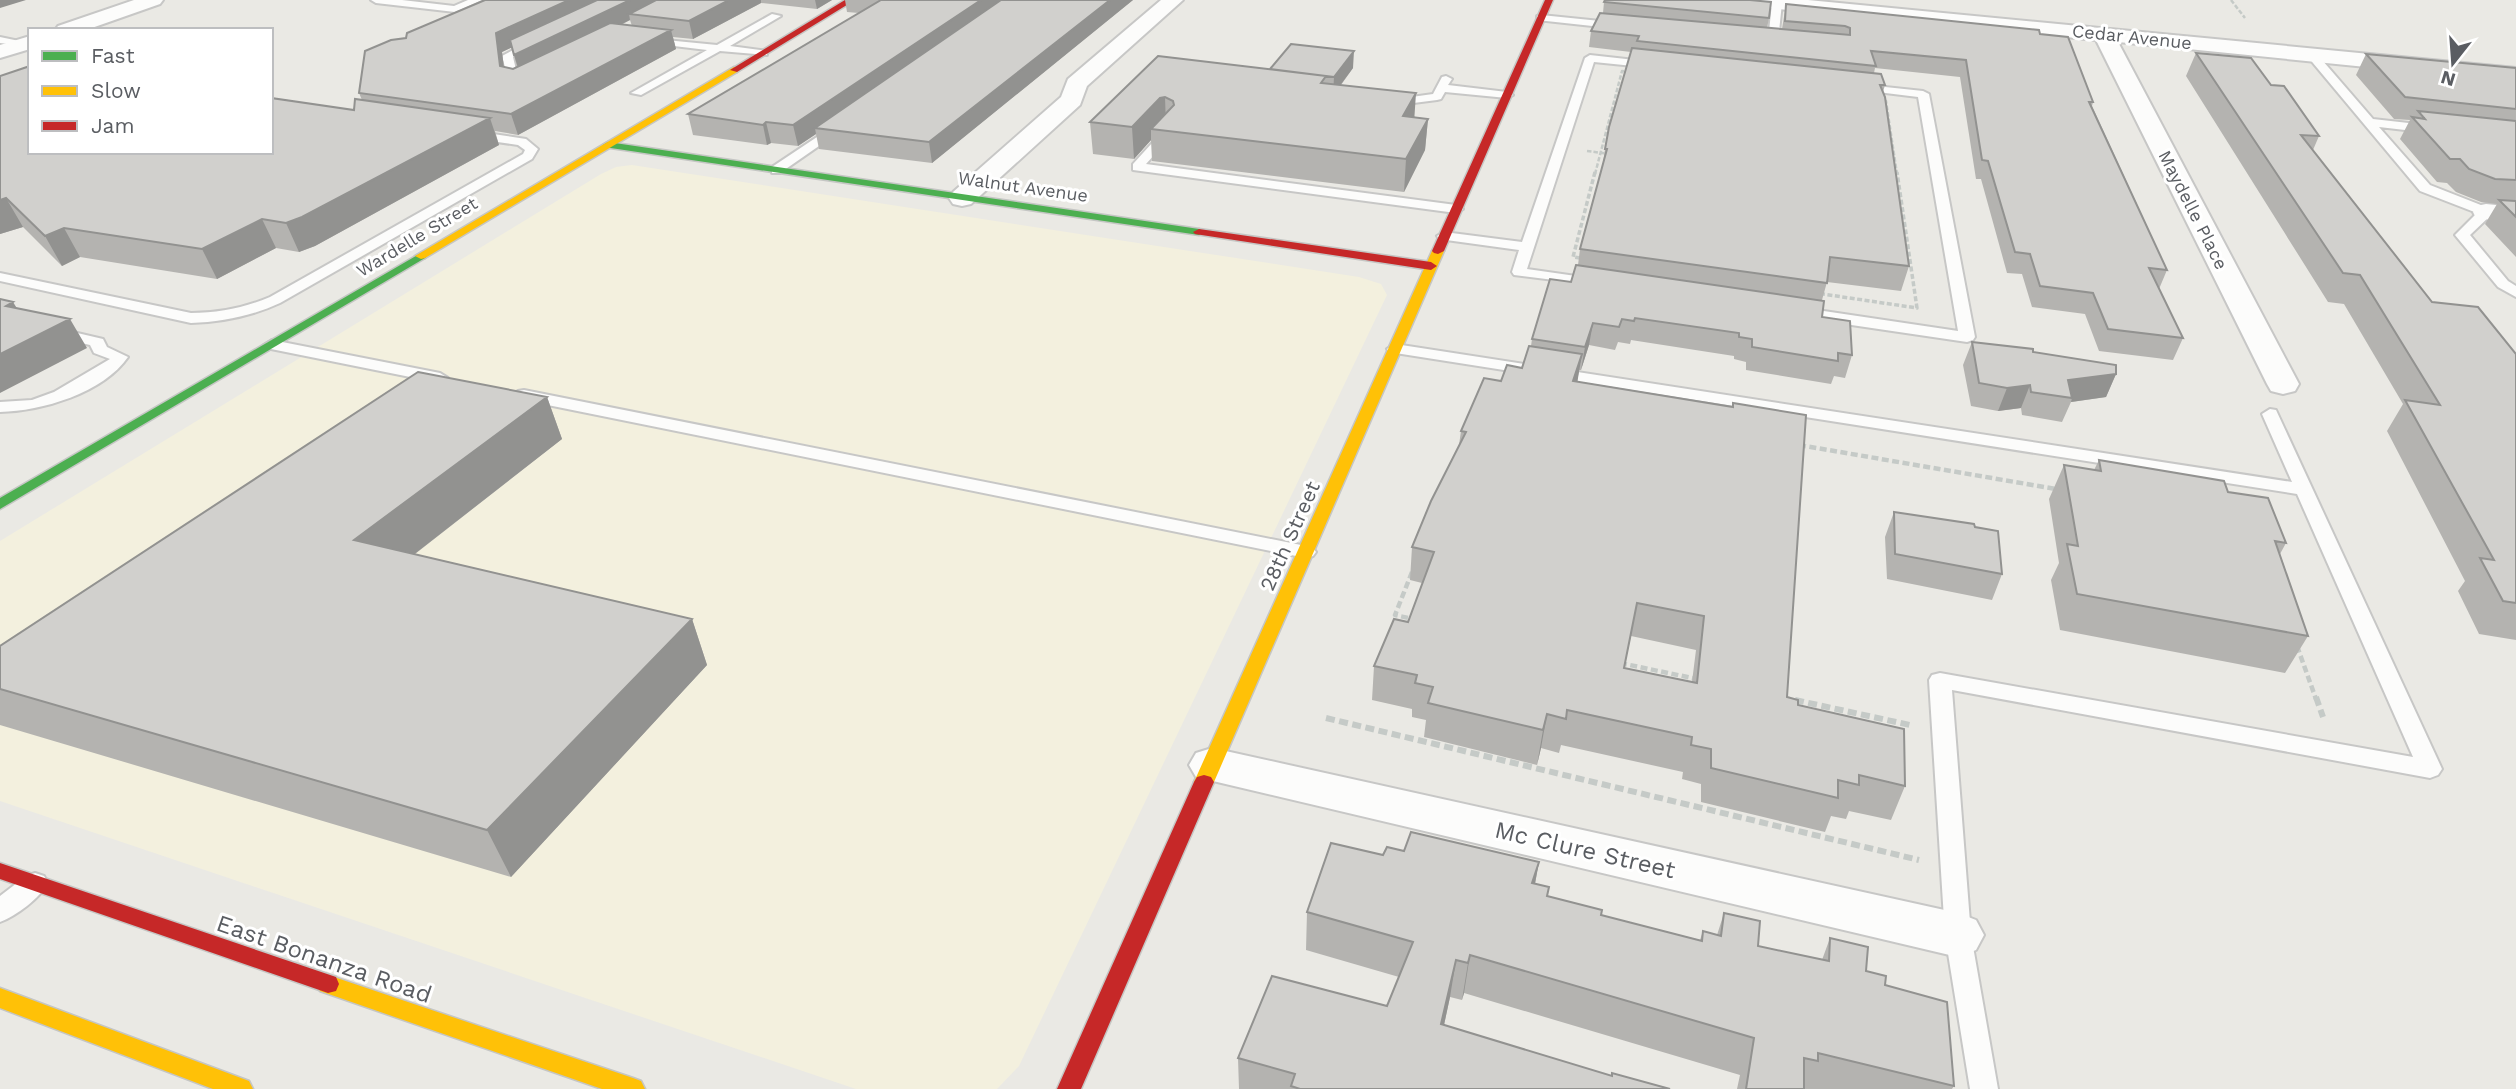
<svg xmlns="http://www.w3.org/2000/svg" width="2516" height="1089" viewBox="0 0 2516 1089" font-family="'Work Sans',sans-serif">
  <rect width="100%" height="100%" fill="#eae9e4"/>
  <!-- commercial -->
  <path fill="#f3f0de" d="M632,165L1359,277L1381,284L1387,295L1019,1066L997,1089H856L0,801V541L601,174L616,167Z"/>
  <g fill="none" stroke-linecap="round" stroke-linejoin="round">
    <!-- lane casing -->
    <g stroke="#c7c7c6" stroke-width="4">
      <path id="lane" d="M371,0H402L454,6L468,0H482L455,12L376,3Z
        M1777,0L1782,3L1778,41L1773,44L1768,41L1772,3Z
        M772,14L781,16L730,46L767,51V55L720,51L641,95L631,93L707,50L649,43L645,42V38L717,45Z
        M1541,15L1620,23L1625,26L1620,29L1537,20V16Z
        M0,37L29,43L24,46L0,43Z
        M532,40L541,42L513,57L518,78L524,76L530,79L518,86H510L502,56Z
        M2308,53H2316L2373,119L2435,126V132L2431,133L2379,127L2430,185L2491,209V215L2470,235L2508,281L2516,286V297L2498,287L2455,235L2477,213L2420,191L2308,57Z
        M1590,55L1653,62L1658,65L1653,68L1594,62L1527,269L1597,279L1602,280L1604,283L1602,286L1514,275L1512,272L1519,250L1439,239L1437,236L1444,232L1522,242L1585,58Z
        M1446,76L1452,79L1448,85L1507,92L1513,95L1507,98L1445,92L1441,99L1437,100L1390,106L1384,103L1390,100L1433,94L1442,77Z
        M1857,84L1923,91L1929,94L1975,337L1973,340L1967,342L1797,317L1789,312L1797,307L1958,331L1918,97L1853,89L1851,87Z
        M838,123L842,124V130L780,173H772V167Z
        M1167,130L1173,134L1146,164L1456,205L1463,209L1456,213L1133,170V164L1163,131Z
        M473,131L526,139L538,149L532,159L280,303C252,316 222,322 191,323L0,281V273L191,313C219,313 244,308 270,297L523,154L525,150L518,145L469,138V132Z
        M56,328L103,339L107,347L128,357C103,393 42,411 0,412V402L32,400L54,392L110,359L94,353L90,345L51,336L48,333Z
        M272,340L440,373L448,378L440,383L266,348L264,345Z
        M1395,344L2292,482L2262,414L2270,409L2276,410L2442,769L2438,775L2430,778L1952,690L1971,935L1998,1089H1970L1945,935L1929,680L1932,675L1940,673L2413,757L2297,494L1389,352L1387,349Z
        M524,390L1306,546L1313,548L1316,552L1313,556L1306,558L518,399L516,395L518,391Z
        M35,873L44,876L48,883C40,898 16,916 0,922V896L26,876Z"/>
    </g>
    <!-- street casing -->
    <g stroke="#c7c7c6" stroke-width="4">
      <path id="street" d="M134,0H163L160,4L86,30H55L58,26Z
        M1161,0H1183L1087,86L1080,105L971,204L962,206L953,204L949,198L953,192L1061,97L1068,79Z
        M1738,0H1808L2516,68V82L2118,42L2299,384L2295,391L2283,394L2271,391L2267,384L2096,40L1748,6Z
        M30,36V49L0,58V45Z
        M2486,204L2516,207V223L2476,218L2473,212L2476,206Z
        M1212,748L1958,913L1976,920L1984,935L1976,950L1958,957L1196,777L1189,765L1196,753Z"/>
    </g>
    <!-- fast casing -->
    <g stroke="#c5c6c4" stroke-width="3">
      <path id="fast" d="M608,142L1199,229L1205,232L1199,235L604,147L603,145Z
        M421,253L427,256L425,258L0,509V498Z"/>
    </g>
    <!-- slow casing -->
    <g stroke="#c5c6c4" stroke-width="3">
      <path id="slow" d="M734,67L738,70L737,72L425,258L421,259L415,256Z
        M1438,248L1444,251L1214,782L1211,787L1204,789L1197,787L1194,782L1432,251Z
        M328,975L633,1078L641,1081L645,1089H602L320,991L317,984L320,977Z
        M0,988L249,1081L253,1089H213L0,1008Z"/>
    </g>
    <!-- jam casing -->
    <g stroke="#c5c6c4" stroke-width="3">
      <path id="jam" d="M845,0H855L737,72L730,70Z
        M1545,0H1553L1444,251L1438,254L1434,253L1432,251Z
        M1199,229L1431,262L1437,266L1431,270L1195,234L1193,232Z
        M1204,775L1211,777L1214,782L1081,1089H1057L1194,782L1197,777Z
        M0,863L336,977L339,984L336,991L328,993L0,879Z"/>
    </g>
    <!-- path-far3 -->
    <path stroke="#c5cac7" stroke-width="2.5" stroke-dasharray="4.5 2" stroke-linecap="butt" d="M2231,0L2245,18
      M1587,151L1610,154
      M1595,174L1622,71L1886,101L1897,174"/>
    <!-- path-far2 -->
    <path stroke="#c5cac7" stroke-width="3.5" stroke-dasharray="5 2.5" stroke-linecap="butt" d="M1595,172L1573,257L1917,308L1897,172"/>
    <!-- path-far1 -->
    <path stroke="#c5cac7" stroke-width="4.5" stroke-dasharray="7 3.5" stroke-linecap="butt" d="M1799,445L2056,489
      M1412,572L1395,615L1413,619
      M2297,646L2316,699
      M1620,663L1697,679"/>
    <!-- path -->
    <path stroke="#c5cac7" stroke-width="6" stroke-dasharray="9 4.5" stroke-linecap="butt" d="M2316,697L2323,717
      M1795,700L1910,725
      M1326,718L1919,860"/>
    <!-- lane -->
    <use href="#lane" fill="#fcfcfb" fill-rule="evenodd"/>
    <!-- street -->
    <use href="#street" fill="#fcfcfb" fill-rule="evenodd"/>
    <!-- fast -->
    <use href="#fast" fill="#4caf50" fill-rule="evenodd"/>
    <!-- slow -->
    <use href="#slow" fill="#ffc107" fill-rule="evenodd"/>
    <!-- jam -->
    <use href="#jam" fill="#c62828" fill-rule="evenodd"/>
  </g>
  <!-- wall -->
  <path fill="#b4b3b0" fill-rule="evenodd" d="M485,0H832L817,9L761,3L693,39L673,37L676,49L518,135L495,131L499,145L315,246L299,252L276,248L217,279L80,257L62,266L23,227L0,234V76L30,152L354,110L362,100L359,93ZM630,20L632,26L621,25ZM512,47L517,67L513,69L504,67L502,52Z
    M845,0H1133L932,163L819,149L816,134L798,146L771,143L767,145L693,135L688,114L859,13L847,12Z
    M1604,2L1769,18L1767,28L1782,29L1786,4L2040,34L2093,102L2092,106L2167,270L2159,289L2183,338L2173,360L2099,351L2085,314L2032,307L2022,274L2007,273L1981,179H1976L1960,77L1875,68L1874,73L1885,85L1883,92L1909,266L1901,291L1827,282L1822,300V317L1852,355L1845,378L1834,376L1831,384L1746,370V362L1734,359V356L1631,340L1630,344L1618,342L1615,350L1589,345L1581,370H1579L1577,382L1787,697L1905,786L1891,820L1849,811L1846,819L1831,816L1825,832L1701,802V784L1682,779L1683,772L1561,745L1559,753L1541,748L1537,765L1424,737L1426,720L1412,717V709L1372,700L1374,666L1408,622L1422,583L1410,580L1412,547L1459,445L1461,431L1501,381L1522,368L1531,346L1532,339L1571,282L1578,265L1580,249L1602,170L1605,149L1631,52L1589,47L1591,31L1603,13ZM1631,636L1696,650L1692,682L1624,668Z
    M2196,53L2319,136L2313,150L2432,302L2516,354V640L2479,634L2458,591L2465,581L2387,431L2403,404L2344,304L2328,302L2186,76Z
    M2366,54L2516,68V257L2485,224L2497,204L2481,202L2456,192L2447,183L2437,182L2400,139L2410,120L2394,119L2356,75Z
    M1158,56L1270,69L1353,68L1341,85L1415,117L1428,119L1425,150L1404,192L1152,161L1151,140L1134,159L1093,154L1090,122Z
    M1972,342L2033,352L2116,374L2106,397L2071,402L2062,422L2022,415L2021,408L1998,411L1971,406L1963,365Z
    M547,397L562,439L415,554L692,619L707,665L511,877L0,725V646Z
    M2099,460L2228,492L2286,543L2280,554L2308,636L2285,673L2060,630L2051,580L2059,563L2049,499L2064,465L2094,470Z
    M1894,512L2002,574L1992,600L1887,579L1885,537Z
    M1404,851L1539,862L1535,884L1548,897L1601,915L1700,940L1703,931L1717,935L1724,913L1758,946L1822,960L1830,938L1866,971L1885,985L1954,1086L1952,1089H1737L1740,1075L1464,993L1462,1000L1450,997L1444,1025L1611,1076L1670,1089H1239L1238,1058L1387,1006L1399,977L1306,950L1307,912L1383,855Z"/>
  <!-- shaded-wall -->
  <path fill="#929290" d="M0,0H26L0,8Z
    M569,0H617L609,1L502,52L506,86L500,66L496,33Z
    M630,0H672L629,14L630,20L520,74L514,55Z
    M729,0H761V3L693,39L689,21Z
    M815,0H832L817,9Z
    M981,0H1008L815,128L816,134L798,146L793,125Z
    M1110,0H1133L932,163L929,142Z
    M671,30L676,49L518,135L511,114Z
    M1354,51L1353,68L1333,95L1334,77Z
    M1416,93L1414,123L1403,116Z
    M1165,97L1166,127L1151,129V140L1134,159L1132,127L1160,98Z
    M490,118L499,145L315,246L299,252L286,223Z
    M1428,119L1425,150L1404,192L1406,159Z
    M766,122L771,143L767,145L763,125Z
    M6,198L23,227L0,234V200Z
    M262,219L276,248L217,279L202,249Z
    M64,228L80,257L62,266L45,236Z
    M13,302L31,331L6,306Z
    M70,319L87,348L0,393V354Z
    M1593,323L1589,345L1581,370L1585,347Z
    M1582,354L1577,384L1573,381Z
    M2116,374L2106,397L2071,402L2072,398L2068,380Z
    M2030,385L2021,408L1998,411L2007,388Z
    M547,397L562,439L376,584L354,540Z
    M692,619L707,665L511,877L487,830Z
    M1547,714L1541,748L1537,765L1543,730Z
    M1539,862L1532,899V883Z
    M1470,955L1464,993L1462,1000L1468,963Z
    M1456,960L1450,997L1436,1062L1441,1024Z"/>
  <!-- building -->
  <path fill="#d1d0cd" stroke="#929290" stroke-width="2" fill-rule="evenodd" d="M485,0H569L496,33L500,66L513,69L610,23L671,30L511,114L359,93L365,51L391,40L406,38L407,33Z
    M597,0H630L514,55L510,40Z
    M656,0H729L689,21L629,14Z
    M881,0H981L793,125L766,122L763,125L688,114Z
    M1001,0H1110L929,142L815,128Z
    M1605,0H1750L1771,2L1769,18L1604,2Z
    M1786,4L2039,30L2040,34L2068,37L2093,102H2089L2167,270L2149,268L2183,338L2108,329L2093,293L2040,286L2030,254L2015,252L1988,161L1982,160L1966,60L1871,51L1876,66L1637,41L1639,36L1591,31L1600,13L1850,35V28L1845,26L1785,21Z
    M1291,44L1354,51L1334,77L1270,69Z
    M1632,48L1881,74L1885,85H1880L1885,97L1909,266L1830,257L1827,283L1580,249L1607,149H1605L1609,127Z
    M2196,53L2251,58L2271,85L2284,86L2319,136L2301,135L2432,302L2478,307L2516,354V603L2503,601L2480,558L2494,560L2405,400L2440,405L2360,275L2343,273Z
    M2366,54L2516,68V109L2405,97Z
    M1158,56L1326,76L1321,83L1416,93L1403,116L1428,119L1406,159L1151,129L1174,105L1173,101L1165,97L1160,98L1132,127L1090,122Z
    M30,66V152H271V98L354,110L355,99L490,118L302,217L286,223L262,219L202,249L64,228L45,236L6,198L0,200V76Z
    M2418,111L2516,121V180L2495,179L2469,169L2460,159H2450L2412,117L2425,119Z
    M2499,200L2516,201V217Z
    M1576,265L1824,301L1822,317L1850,321L1852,355L1838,353V361L1752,347V339L1739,337V333L1635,318L1634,321L1622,319L1619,327L1593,323L1585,347L1532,339L1550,279L1571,282Z
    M0,299L13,302L6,306L70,319L0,354Z
    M1972,342L2033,349V352L2116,365V374L2068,380L2072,398L2031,392L2030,385L2007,388L1979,383Z
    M1529,346L1582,354L1573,381L1733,407V403L1806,415L1787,697L1798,700V705L1904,729L1905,786L1859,775V785L1838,780V798L1711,768V749L1691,745L1692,737L1567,710L1566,719L1547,714L1543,730L1428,703L1433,687L1415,683L1417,675L1374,666L1394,619L1408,622L1434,552L1412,547L1431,501L1466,432L1461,431L1484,378L1501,381L1507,365L1522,368ZM1637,603L1704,616L1697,683L1624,668Z
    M418,372L547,397L354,540L692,619L487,830L0,689V646Z
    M2099,460L2224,481L2228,492L2268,498L2286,543L2275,541L2308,636L2077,594L2067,544L2078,546L2064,465L2101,471Z
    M1894,512L1974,524L1975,527L1998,531L2002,574L1895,554Z
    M1411,832L1539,862L1532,883L1549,887L1547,896L1602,910L1601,915L1702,941L1703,931L1721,936L1724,913L1760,921L1758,946L1829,961L1830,938L1868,947L1866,971L1886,976L1885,985L1947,1002L1954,1086L1818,1053V1061L1804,1058V1089H1746L1754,1038L1470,955L1468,963L1456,960L1441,1024L1612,1076V1073L1670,1089H1300L1291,1086L1295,1074L1238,1058L1272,976L1387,1006L1413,942L1307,912L1331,843L1383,855L1387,847L1404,851Z"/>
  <g text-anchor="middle" stroke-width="6" stroke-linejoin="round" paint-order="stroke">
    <!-- far-street labels -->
    <g font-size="18" fill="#5a5d62" stroke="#fff">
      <text transform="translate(2132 37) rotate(6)" y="6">Cedar Avenue</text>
      <text transform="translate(1023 187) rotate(8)" y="6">Walnut Avenue</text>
      <text transform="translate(2193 210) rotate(63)" y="6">Maydelle Place</text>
      <text transform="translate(417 237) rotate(-31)" y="6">Wardelle Street</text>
    </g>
    <!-- street labels -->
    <g font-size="21" fill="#5a5d62" stroke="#fff">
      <text transform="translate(1290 536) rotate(-66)" y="7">28th Street</text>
    </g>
    <!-- near-street labels -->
    <g font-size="24" fill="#5a5d62" stroke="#fff">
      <text transform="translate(1585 850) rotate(13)" y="8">Mc Clure Street</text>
      <text transform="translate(324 959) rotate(19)" y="8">East Bonanza Road</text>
    </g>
  </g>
  <!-- legend -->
  <rect x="28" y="28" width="245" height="126" fill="#ffffff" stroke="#bdbec0" stroke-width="2"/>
  <rect x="42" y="51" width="35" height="10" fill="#4caf50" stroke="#bdbec0" stroke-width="2"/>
  <text x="91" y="63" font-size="21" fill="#5a5d62">Fast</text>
  <rect x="42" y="86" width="35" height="10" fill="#ffc107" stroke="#bdbec0" stroke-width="2"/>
  <text x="91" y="98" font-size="21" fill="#5a5d62">Slow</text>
  <rect x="42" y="121" width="35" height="10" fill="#c62828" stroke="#bdbec0" stroke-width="2"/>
  <text x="91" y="133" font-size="21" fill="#5a5d62">Jam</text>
  <!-- north arrow -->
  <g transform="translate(2453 63) rotate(197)" stroke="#ffffff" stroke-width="5" paint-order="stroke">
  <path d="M0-5L12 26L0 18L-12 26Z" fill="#5a5d62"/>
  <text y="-10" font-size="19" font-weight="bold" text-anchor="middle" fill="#5a5d62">N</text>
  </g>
</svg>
